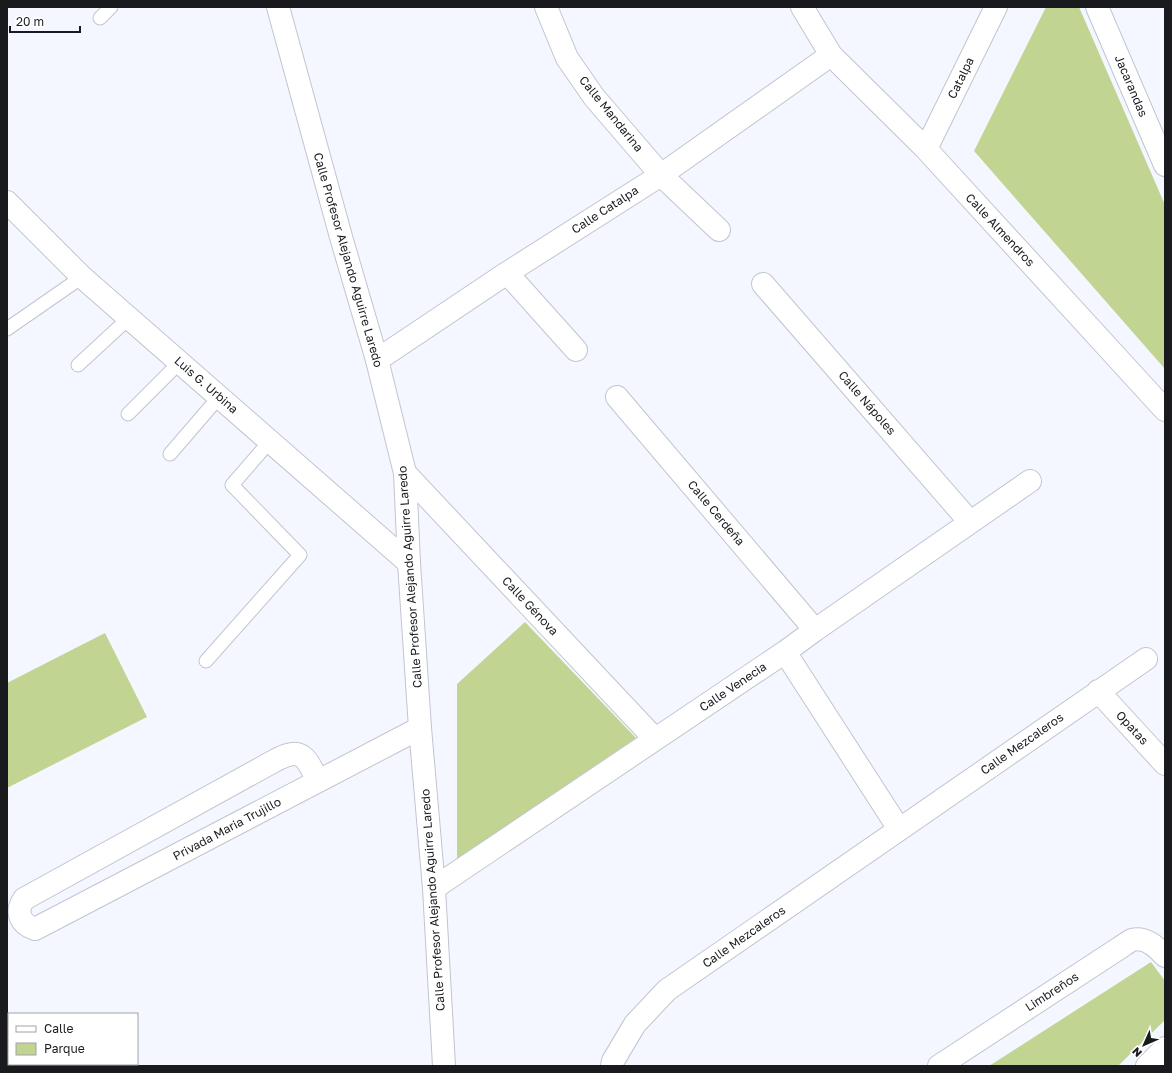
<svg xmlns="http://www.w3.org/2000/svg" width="1172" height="1073" viewBox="0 0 1172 1073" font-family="'Golos Text',sans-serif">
  <rect width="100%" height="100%" fill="#f4f7ff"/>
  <!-- green -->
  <path fill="#c1d492" d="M1046,7H1079L1165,205V369L974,151Z
    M525,622L636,738L457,859V684Z
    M105,633L147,717L7,788V683Z
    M1151,962L1165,981V1020L1118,1066H989Z"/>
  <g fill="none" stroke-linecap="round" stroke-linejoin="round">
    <!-- service casing -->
    <g stroke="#c1c5ce" stroke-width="15">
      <path id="service" d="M100,18L111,7
        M7,329L82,277
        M78,365L129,318
        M128,414L180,362
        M170,454L219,397
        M206,661L300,555L232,485L270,441"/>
    </g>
    <!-- minor casing -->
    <g stroke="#c1c5ce" stroke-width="24">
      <path id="minor" d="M546,7L567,58L594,97L661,175L719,230
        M802,7L831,55L926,149L1165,410
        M1097,7L1165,165
        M926,149L996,7
        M7,202L82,277L409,563
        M507,273L576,350
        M763,284L970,522
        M377,360L507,273L661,175L831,55
        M617,397L815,630
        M405,473L655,739
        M785,652L899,829
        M1098,691L1165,764
        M318,781C311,769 306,749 288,755C284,756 280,758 276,760L24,899C15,912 20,924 35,929L420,728
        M434,888L785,652L815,630L1030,481
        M612,1066L613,1061L635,1024L667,990L1146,659
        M939,1066L1121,947C1124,945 1128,942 1132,940C1145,936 1157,947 1165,956
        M1147,1066L1165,1048"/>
    </g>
    <!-- tertiary casing -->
    <g stroke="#c1c5ce" stroke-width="24">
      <path id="tertiary" d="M278,7L341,237L377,360L405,473L409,563L420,728L434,888L444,1066"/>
    </g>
    <!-- service -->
    <use href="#service" stroke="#fff" stroke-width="13"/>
    <!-- minor -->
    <use href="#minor" stroke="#fff" stroke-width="22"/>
    <!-- tertiary -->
    <use href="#tertiary" stroke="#fff" stroke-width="22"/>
  </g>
  <g text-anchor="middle" stroke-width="3" stroke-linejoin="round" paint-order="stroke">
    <!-- street labels -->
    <g font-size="12" fill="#181a1d" stroke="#fff">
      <text transform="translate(961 78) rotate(-64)" y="4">Catalpa</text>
      <text transform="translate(1131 86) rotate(67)" y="4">Jacarandas</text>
      <text transform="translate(611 114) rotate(51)" y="4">Calle Mandarina</text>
      <text transform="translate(605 210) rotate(-33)" y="4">Calle Catalpa</text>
      <text transform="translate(1000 230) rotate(47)" y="4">Calle Almendros</text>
      <text transform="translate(348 260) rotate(74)" y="4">Calle Profesor Alejando Aguirre Laredo</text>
      <text transform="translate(206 385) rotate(41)" y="4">Luis G. Urbina</text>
      <text transform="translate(867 403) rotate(49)" y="4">Calle Nápoles</text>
      <text transform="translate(716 513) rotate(50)" y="4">Calle Cerdeña</text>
      <text transform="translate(410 577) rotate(-94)" y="4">Calle Profesor Alejando Aguirre Laredo</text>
      <text transform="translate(530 606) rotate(47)" y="4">Calle Génova</text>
      <text transform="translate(733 687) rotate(-34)" y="4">Calle Venecia</text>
      <text transform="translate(1132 728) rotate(47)" y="4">Opatas</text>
      <text transform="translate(1022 744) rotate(-35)" y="4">Calle Mezcaleros</text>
      <text transform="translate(227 829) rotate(-28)" y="4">Privada Maria Trujillo</text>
      <text transform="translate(433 900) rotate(-94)" y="4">Calle Profesor Alejando Aguirre Laredo</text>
      <text transform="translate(744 937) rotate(-35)" y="4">Calle Mezcaleros</text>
      <text transform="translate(1052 992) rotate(-33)" y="4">Limbreños</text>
    </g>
  </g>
  <!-- border -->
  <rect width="1172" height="1073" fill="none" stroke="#181a1d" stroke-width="16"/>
  <!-- legend -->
  <rect x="8" y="1013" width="130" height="52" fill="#ffffff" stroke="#a3a3a5"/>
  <rect x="16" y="1026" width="20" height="6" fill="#ffffff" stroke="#a3a3a5"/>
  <text x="44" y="1033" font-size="12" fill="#181a1d">Calle</text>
  <rect x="16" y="1043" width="20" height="12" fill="#c1d492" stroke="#a3a3a5"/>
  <text x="44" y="1053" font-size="12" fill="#181a1d">Parque</text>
  <!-- north arrow -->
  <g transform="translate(1144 1045) rotate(225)" stroke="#ffffff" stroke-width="3" paint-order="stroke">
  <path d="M0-3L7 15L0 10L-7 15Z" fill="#181a1d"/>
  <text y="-6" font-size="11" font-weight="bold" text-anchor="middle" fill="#181a1d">N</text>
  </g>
  <!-- scale -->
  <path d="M10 26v6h70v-6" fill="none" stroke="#181a1d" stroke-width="2"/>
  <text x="16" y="26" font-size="12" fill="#181a1d" stroke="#ffffff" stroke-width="3" paint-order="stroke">20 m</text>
</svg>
